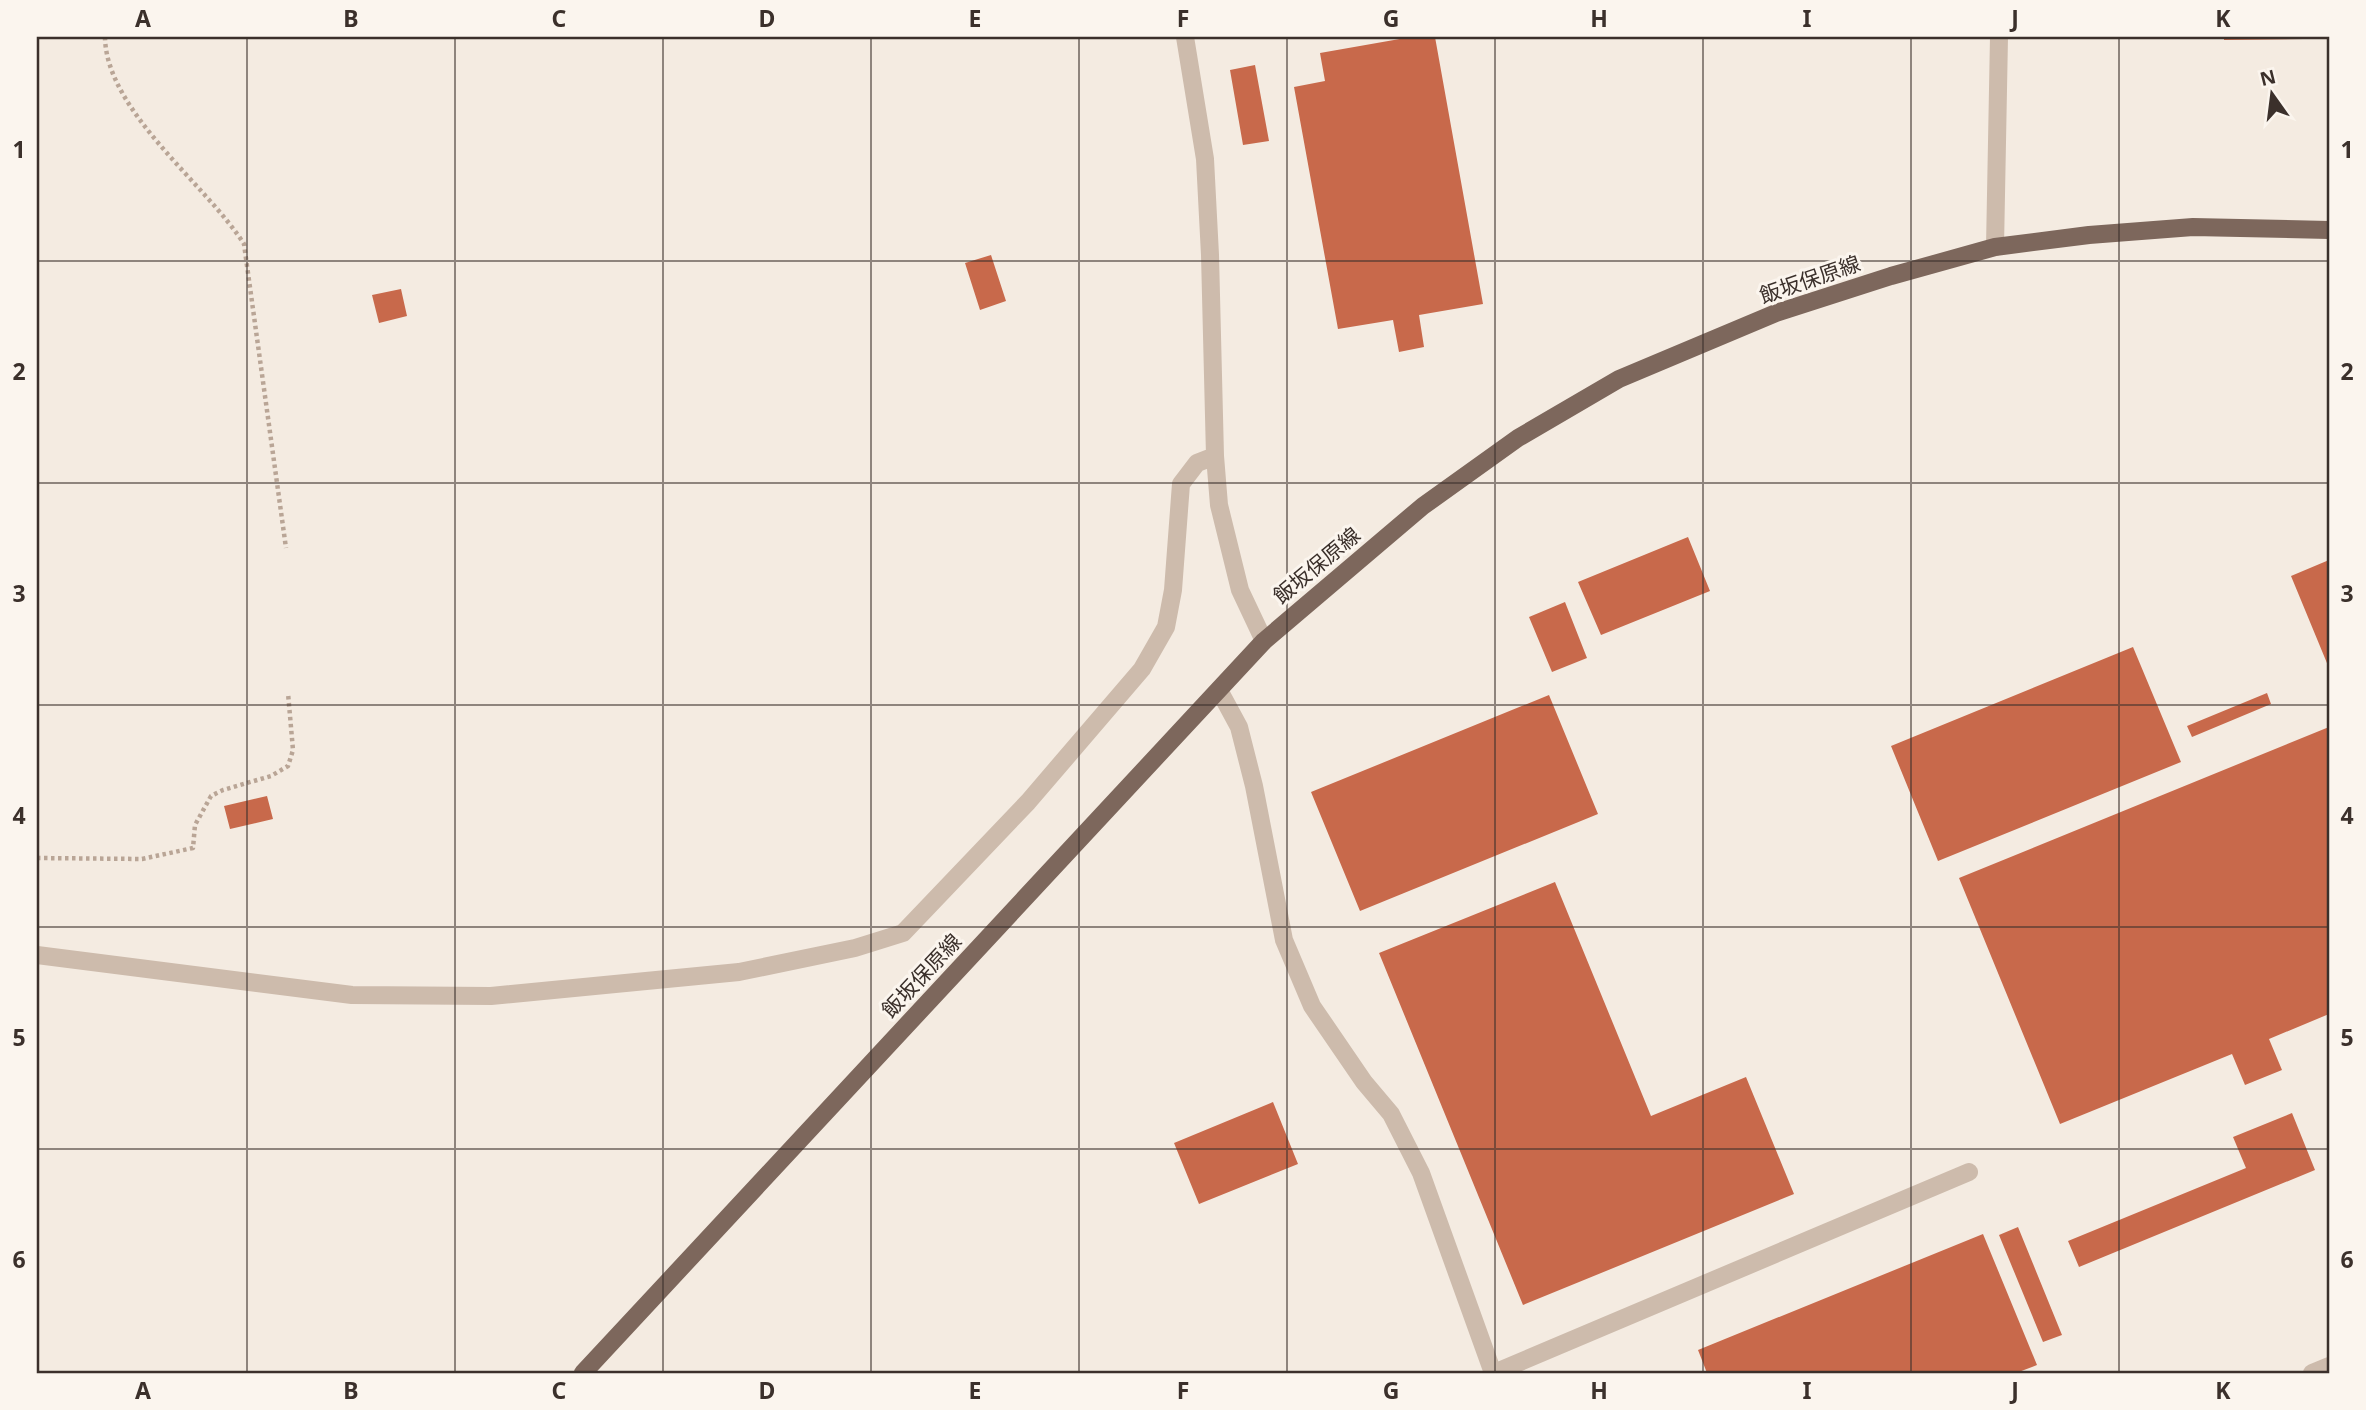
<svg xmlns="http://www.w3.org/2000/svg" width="2366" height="1410" viewBox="0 0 2366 1410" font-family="'Noto Sans','Noto Sans JP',sans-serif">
  <rect width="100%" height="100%" fill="#f4ebe1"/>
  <!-- building -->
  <path fill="#c8694b" d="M1411,37H1435L1483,304L1419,315L1424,347L1399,352L1393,320L1338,329L1294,87L1325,81L1320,53Z
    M2224,37H2304V39L2224,40Z
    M1255,65L1269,141L1243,145L1230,70Z
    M991,255L1006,301L980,310L965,263Z
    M401,289L407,316L379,323L372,295Z
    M1688,537L1710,591L1601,635L1578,582Z
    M2329,560V668L2291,576Z
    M1565,602L1587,658L1552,672L1529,617Z
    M2133,647L2181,762L1938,861L1891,746Z
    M2267,693L2271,704L2192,737L2187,726Z
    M1549,695L1598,814L1360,911L1311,792Z
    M2329,727V1014L2269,1039L2282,1070L2245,1085L2232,1054L2060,1124L1959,878Z
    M267,796L273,819L230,829L224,806Z
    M1555,882L1651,1116L1746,1077L1794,1194L1523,1305L1379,953Z
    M1273,1102L1298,1164L1199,1204L1174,1143Z
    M2292,1113L2315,1170L2079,1267L2068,1241L2246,1168L2233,1137Z
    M2018,1227L2062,1335L2043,1342L1999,1235Z
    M1983,1234L2037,1365L2016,1373H1707L1698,1350Z"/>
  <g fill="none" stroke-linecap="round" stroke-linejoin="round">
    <!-- path -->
    <path stroke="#b9a596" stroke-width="4.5" stroke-dasharray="3.5 3.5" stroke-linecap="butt" d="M105,37C106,111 206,184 244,244L286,548
      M37,858L142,859L193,848L195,825L211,796L223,790L271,776L288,766L293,750L288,693"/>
    <!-- minor -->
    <path stroke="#cdbbac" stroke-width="18" d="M1185,37L1205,159L1210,255L1215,456L1219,505L1240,590L1264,641
      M1995,247L1999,37
      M1219,690L1239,727L1254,786L1284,940L1312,1006L1364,1082L1391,1114L1421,1173L1493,1373
      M37,955L352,995L491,996L739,972L855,948L903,933L1028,802L1142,669L1166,627L1173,590L1181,484L1197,463L1215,456
      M1494,1373L1969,1172
      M2312,1373L2329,1366"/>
    <!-- major -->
    <path stroke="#7d675c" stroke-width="18" d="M583,1373L1264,641L1423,506L1518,438L1619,379L1776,313L1891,276L1995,247L2089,235L2193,227L2329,230"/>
  </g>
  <!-- grid -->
  <path fill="none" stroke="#3b302b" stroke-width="2" stroke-opacity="0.55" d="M247,37V1373M455,37V1373M663,37V1373M871,37V1373M1079,37V1373M1287,37V1373M1495,37V1373M1703,37V1373M1911,37V1373M2119,37V1373M37,261H2329M37,483H2329M37,705H2329M37,927H2329M37,1149H2329"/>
  <g text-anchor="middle" stroke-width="6" stroke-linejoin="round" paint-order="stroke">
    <!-- street labels -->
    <g font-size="21" fill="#3b302b" stroke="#fbf5ee">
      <text transform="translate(1810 280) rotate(-19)" y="7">飯坂保原線</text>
      <text transform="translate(1317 566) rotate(-40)" y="7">飯坂保原線</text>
      <text transform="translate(922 976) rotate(-47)" y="7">飯坂保原線</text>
    </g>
  </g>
  <!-- border -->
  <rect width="2366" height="1410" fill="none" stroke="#fbf5ee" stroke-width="77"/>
  <!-- north arrow -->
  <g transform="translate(2272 94) rotate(346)" stroke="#fbf5ee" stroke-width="5" paint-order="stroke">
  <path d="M0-5L12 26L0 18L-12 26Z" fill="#3b302b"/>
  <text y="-10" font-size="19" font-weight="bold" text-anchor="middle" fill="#3b302b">N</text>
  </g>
  <rect x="38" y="38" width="2290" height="1334" fill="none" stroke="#3b302b" stroke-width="2.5"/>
  <g font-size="23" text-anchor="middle" font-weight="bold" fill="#3b302b">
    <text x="143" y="27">A</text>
    <text x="351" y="27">B</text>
    <text x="559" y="27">C</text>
    <text x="767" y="27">D</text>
    <text x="975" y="27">E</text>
    <text x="1183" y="27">F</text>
    <text x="1391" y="27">G</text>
    <text x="1599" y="27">H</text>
    <text x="1807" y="27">I</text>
    <text x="2015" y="27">J</text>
    <text x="2223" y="27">K</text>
    <text x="19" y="158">1</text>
    <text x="2347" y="158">1</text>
    <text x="19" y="380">2</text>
    <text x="2347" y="380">2</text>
    <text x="19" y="602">3</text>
    <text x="2347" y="602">3</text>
    <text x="19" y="824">4</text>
    <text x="2347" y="824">4</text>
    <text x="19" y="1046">5</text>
    <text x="2347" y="1046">5</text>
    <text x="19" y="1268">6</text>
    <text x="2347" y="1268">6</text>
    <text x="143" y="1399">A</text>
    <text x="351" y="1399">B</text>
    <text x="559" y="1399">C</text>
    <text x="767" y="1399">D</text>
    <text x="975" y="1399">E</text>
    <text x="1183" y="1399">F</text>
    <text x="1391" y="1399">G</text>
    <text x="1599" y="1399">H</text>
    <text x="1807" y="1399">I</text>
    <text x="2015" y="1399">J</text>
    <text x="2223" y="1399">K</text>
  </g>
</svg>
